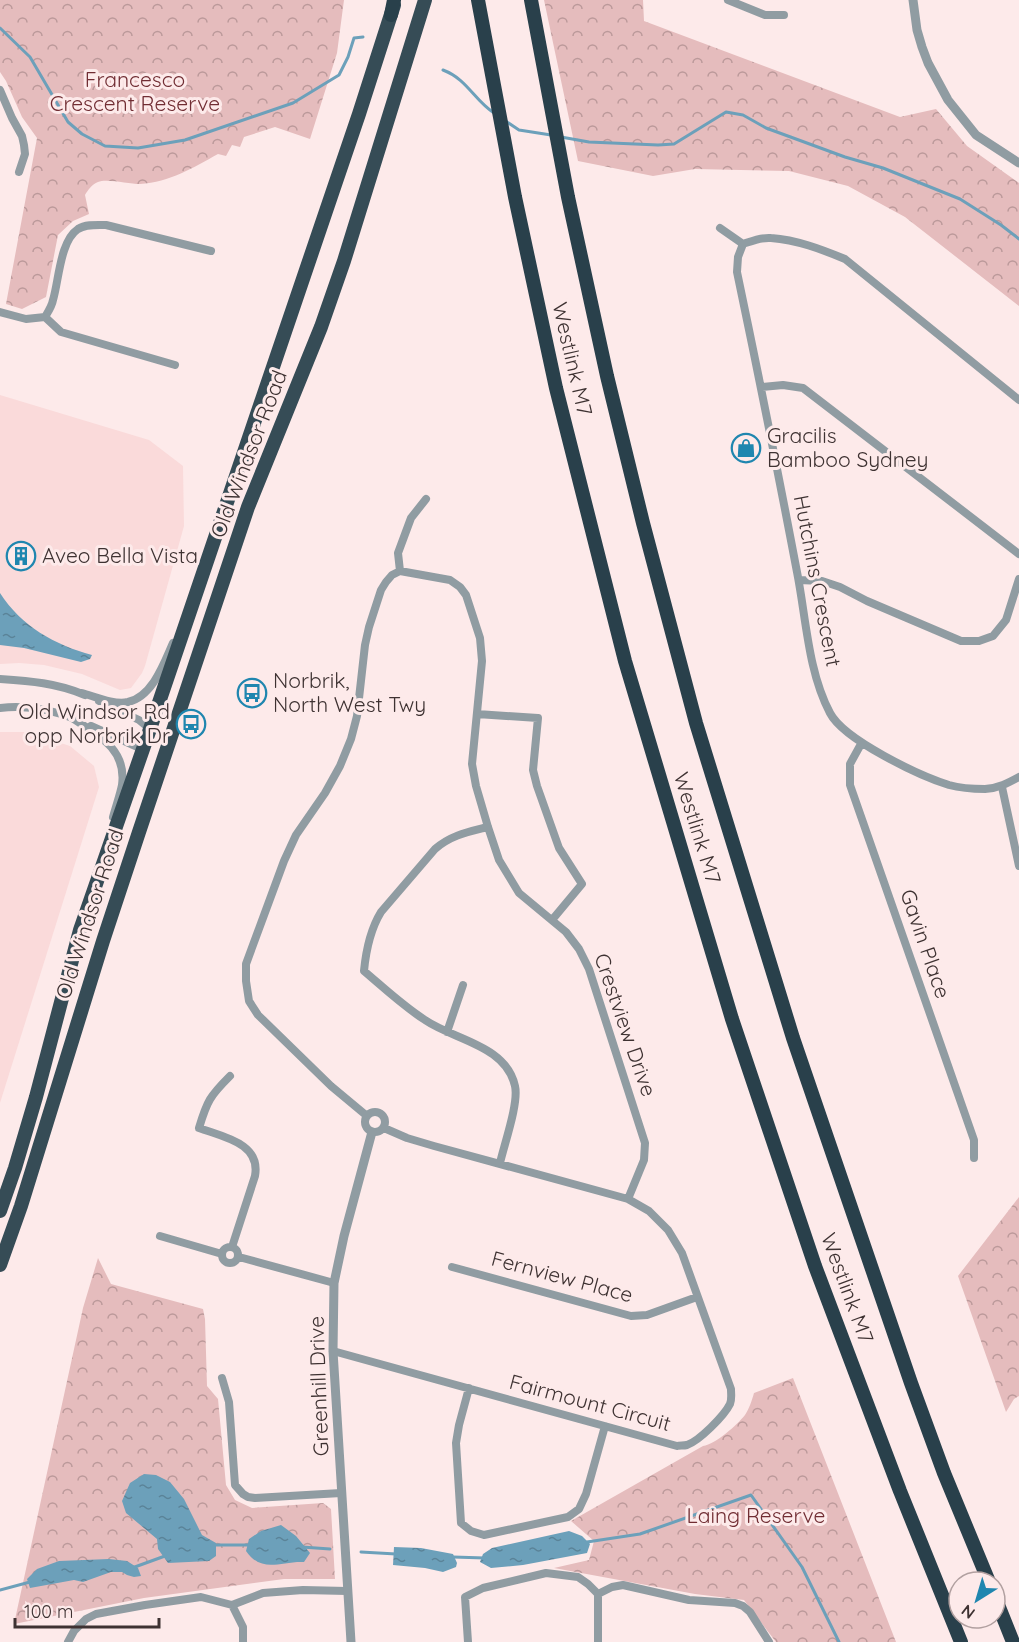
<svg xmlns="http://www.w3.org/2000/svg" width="1019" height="1642" viewBox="0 0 1019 1642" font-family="Quicksand,sans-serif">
  <defs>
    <pattern id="park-crowns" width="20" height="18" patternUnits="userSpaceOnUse" patternTransform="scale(1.5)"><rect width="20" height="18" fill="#e5bcbd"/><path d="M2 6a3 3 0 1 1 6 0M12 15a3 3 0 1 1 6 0" fill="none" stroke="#bb999a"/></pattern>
    <pattern id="water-ripples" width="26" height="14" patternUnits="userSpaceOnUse" patternTransform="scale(1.5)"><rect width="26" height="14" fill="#6ca0ba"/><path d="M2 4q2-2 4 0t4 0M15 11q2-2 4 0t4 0" fill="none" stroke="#5a8398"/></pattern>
  </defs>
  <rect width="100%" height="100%" fill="#fdeaea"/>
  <!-- built -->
  <path fill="#fadada" d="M0,395L149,440L183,466L184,526L145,666L142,673L131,688L120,690L82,674L44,665L19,663L0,664Z
    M0,732H28L70,746L94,766L99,787L0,1103Z"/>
  <!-- park -->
  <path fill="url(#park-crowns)" d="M0,0H344L337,53L310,139L275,127L244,137L240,147L232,145L226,156L218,154C193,168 170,182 140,184C129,184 106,178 98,182C92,184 88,190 85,195L89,214L73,221L58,235L46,297L22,309L6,304L37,138L22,117L6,81L0,72Z
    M544,0H643L644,21L900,117L936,109L967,146L1019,183V306L905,217L848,186L789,171L695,169L653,176L578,161Z
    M1019,1197V1396L1014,1399L1006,1412L958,1276Z
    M98,1258L111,1284L203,1309L205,1319L207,1386L218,1399L226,1485L235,1500L252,1508L323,1503L331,1509L335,1579H284L144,1598L14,1624L83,1308Z
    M793,1378L896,1642H776L744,1600L695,1594L554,1568L589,1560L594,1541L571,1521L703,1446C716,1444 737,1425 745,1415C749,1409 752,1400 754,1393Z"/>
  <!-- water -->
  <path fill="url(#water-ripples)" d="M0,593C21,626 55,645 92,655L90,659L81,662L24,648L0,645Z
    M144,1474L156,1475L170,1482L184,1499L202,1535L216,1543V1556L209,1561L168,1563L158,1549L157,1539L126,1513L122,1501L130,1483Z
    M281,1525L296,1536L310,1553L304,1562C280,1561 262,1574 246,1551L249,1539L261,1531Z
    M569,1531L582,1536L590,1544L587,1553L523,1565L491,1568L480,1562L483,1554L492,1548Z
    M394,1547L421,1548L453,1554L457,1563L456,1567L443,1572L425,1568L393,1565Z
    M109,1559L127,1561L138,1568L141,1576L134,1577L127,1575L122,1572H111L83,1582L74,1580L30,1588L27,1579L37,1569L59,1561Z"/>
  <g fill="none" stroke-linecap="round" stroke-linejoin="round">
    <!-- stream -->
    <path stroke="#6ca0ba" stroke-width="3" d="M0,28L30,57L68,122L82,134L105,146L138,148L185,140L293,103L339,75L348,57L354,38L363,37
      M443,70C467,79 474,100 494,113
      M507,122L519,130L551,135
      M561,137L589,142L658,145L674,144L726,112L743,115L766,128L845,157L883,168L960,199L1001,225L1019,239
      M587,1542L640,1534L751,1495L802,1567L839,1642
      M212,1545H251
      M302,1547L330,1549
      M361,1552L396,1554
      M453,1557L485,1558
      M132,1568L165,1556
      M0,1590L30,1582"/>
    <!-- minor -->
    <path stroke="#909ca2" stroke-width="8" d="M728,0L765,15H784
      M0,90L12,118L22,136L24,145L25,154L19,172
      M720,228L743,244
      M743,244L738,257L737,272C758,372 778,472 797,572C806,617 808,672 830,713C844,740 920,776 949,785C960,788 975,789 985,789C999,788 1008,783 1019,777
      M743,244C752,241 761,237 771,238C797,240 821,249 845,259L1019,400
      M0,312L26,319L45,317C48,312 52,306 53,300C59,280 60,241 78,229C86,224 97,225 106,225L211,251
      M45,317L61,332L175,365
      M762,387L783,385L803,388L1019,554
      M400,571L398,553L411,518L426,499
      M799,580L822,581L840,587L867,601L961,641H979L993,636L1006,620L1019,579
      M0,679C30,681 57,683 85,695
      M82,693C96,697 114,705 128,702C153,696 164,663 173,643
      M99,701L139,720L150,729
      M0,708C27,705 50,709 75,719
      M477,714L538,718L533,770L537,786L559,848L582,884L552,920
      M72,718C98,735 127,749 122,785C120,795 116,806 113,817
      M91,726L142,749
      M861,744L850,764V785L974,1140V1158
      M1002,787L1019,866
      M488,827C468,832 451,835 435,849L381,912C370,930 366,950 364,971C384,988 403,1006 425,1020C454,1040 506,1045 515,1086C519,1103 504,1145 500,1163
      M447,1032L463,985
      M230,1076C210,1096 207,1101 199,1128C223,1137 261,1143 255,1176L232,1247
      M365 1122a10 10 0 1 1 20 0a10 10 0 1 1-20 0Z
      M367,1116L331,1086L258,1015L249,1001L246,981V964L284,861L296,835L325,793L340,766L351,739L357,716L365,645L369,627L381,590L386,582L392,575L400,571L450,580L460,587L466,595L480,638L482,661L472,764L476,786L488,827L499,860L519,893L566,932L579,949L589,969L645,1143L644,1160L628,1199
      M160,1236L222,1254
      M222 1255a8 8 0 1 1 16 0a8 8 0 1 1-16 0Z
      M239,1257L334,1283
      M452,1267L631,1316L647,1315L697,1297
      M333,1351L677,1446C680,1445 683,1446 687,1445C699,1441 724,1416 730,1404C732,1399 731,1395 731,1389L682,1253L668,1230L649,1211L628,1199L434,1146L407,1138L384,1128
      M222,1378L229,1402L235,1485L243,1494L248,1497L255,1498L341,1493
      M469,1388L459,1425L456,1443L461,1523L471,1531L484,1535L568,1517L579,1509L586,1494L605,1426
      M598,1594L612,1587L623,1585L689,1600L735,1603L743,1606L750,1612L769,1642
      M598,1594V1642
      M68,1642L74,1631L86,1619L96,1614L145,1605L201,1597L232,1605
      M243,1642V1627L232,1605L263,1593L303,1590L347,1591
      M468,1642L465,1597L483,1588L546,1573L578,1577L588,1584L598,1594"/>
    <!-- tertiary -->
    <path stroke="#909ca2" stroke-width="9" d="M913,0L917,30L922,47L928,63L948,100L976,135L1019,163
      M351,1642L333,1351L334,1283L344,1236L372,1132"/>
    <!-- trunk -->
    <path stroke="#364c56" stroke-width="14" d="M0,1211L15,1168L36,1097L80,930L150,729L359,114L394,5
      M0,1265L21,1206L103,941L139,832L248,507L321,327L344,261L425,0"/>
    <!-- motorway -->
    <path stroke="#29404b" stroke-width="14" d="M478,0L515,197L556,388L625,661L732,1019L815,1266L900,1491L961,1642
      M531,0L568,197L607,376L643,523L696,723L793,1038L911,1383L944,1473L989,1582
      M391,15L394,0
      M995,1597L1013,1642"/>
  </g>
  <!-- icons -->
  <defs>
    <g id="shop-ring" transform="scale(1.5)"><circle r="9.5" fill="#fdeaea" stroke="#1f86af" stroke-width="1.5"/><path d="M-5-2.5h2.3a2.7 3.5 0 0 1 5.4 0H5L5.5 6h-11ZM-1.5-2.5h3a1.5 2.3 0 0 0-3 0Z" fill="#1f86af"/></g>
    <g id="building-ring" transform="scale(1.5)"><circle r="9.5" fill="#fdeaea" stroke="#1f86af" stroke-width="1.5"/><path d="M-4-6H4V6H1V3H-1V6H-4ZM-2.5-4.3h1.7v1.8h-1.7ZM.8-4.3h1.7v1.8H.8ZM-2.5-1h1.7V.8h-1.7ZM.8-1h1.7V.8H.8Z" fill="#1f86af"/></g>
    <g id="bus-ring" transform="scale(1.5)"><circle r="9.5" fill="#fdeaea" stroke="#1f86af" stroke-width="1.5"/><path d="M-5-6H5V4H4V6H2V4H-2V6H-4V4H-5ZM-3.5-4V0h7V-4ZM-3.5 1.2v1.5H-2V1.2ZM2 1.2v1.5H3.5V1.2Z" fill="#1f86af"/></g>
  </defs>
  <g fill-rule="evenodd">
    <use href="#shop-ring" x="746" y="448"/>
    <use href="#building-ring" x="21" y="556"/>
    <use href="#bus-ring" x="252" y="693"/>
    <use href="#bus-ring" x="191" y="724"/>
  </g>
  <g text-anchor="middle" stroke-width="6" stroke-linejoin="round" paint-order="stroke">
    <!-- park labels -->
    <g font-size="21" fill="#712d33" stroke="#fdeaea">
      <text x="135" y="87">Francesco<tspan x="135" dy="24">Crescent Reserve</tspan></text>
      <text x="756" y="1523">Laing Reserve</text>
    </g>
    <!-- street labels -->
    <g font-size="21" fill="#3e3232" stroke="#fdeaea">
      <text transform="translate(572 359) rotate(77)" y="7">Westlink M7</text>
      <text transform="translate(249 454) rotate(-69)" y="7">Old Windsor Road</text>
      <text transform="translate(817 581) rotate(79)" y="7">Hutchins Crescent</text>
      <text transform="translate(697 828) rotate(73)" y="7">Westlink M7</text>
      <text transform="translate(90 914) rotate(-72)" y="7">Old Windsor Road</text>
      <text transform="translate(925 944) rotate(71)" y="7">Gavin Place</text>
      <text transform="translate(625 1025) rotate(71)" y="7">Crestview Drive</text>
      <text transform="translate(562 1277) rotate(15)" y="7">Fernview Place</text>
      <text transform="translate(847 1288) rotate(70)" y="7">Westlink M7</text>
      <text transform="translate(319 1386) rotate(-92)" y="7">Greenhill Drive</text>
      <text transform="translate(590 1403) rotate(15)" y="7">Fairmount Circuit</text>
    </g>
    <!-- poi labels -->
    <g font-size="21" fill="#3e3232" stroke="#fdeaea" text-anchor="start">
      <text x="767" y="443">Gracilis<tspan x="767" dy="24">Bamboo Sydney</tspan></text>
      <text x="42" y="563">Aveo Bella Vista</text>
      <text x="273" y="688">Norbrik,<tspan x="273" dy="24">North West Twy</tspan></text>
      <text x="170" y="719" text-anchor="end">Old Windsor Rd<tspan x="170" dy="24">opp Norbrik Dr</tspan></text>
    </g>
  </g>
  <!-- north arrow -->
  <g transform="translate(977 1600) rotate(217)"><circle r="28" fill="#fdeaea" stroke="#b1a0a0" stroke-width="1.5"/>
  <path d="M0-4.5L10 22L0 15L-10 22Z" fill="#1f86af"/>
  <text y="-9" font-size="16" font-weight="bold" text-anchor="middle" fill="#3e3232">N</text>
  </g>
  <!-- scale -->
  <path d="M15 1618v9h144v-9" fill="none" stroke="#3e3232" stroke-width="3"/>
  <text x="24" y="1618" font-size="18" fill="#3e3232" stroke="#fdeaea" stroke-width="4.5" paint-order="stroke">100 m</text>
</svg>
